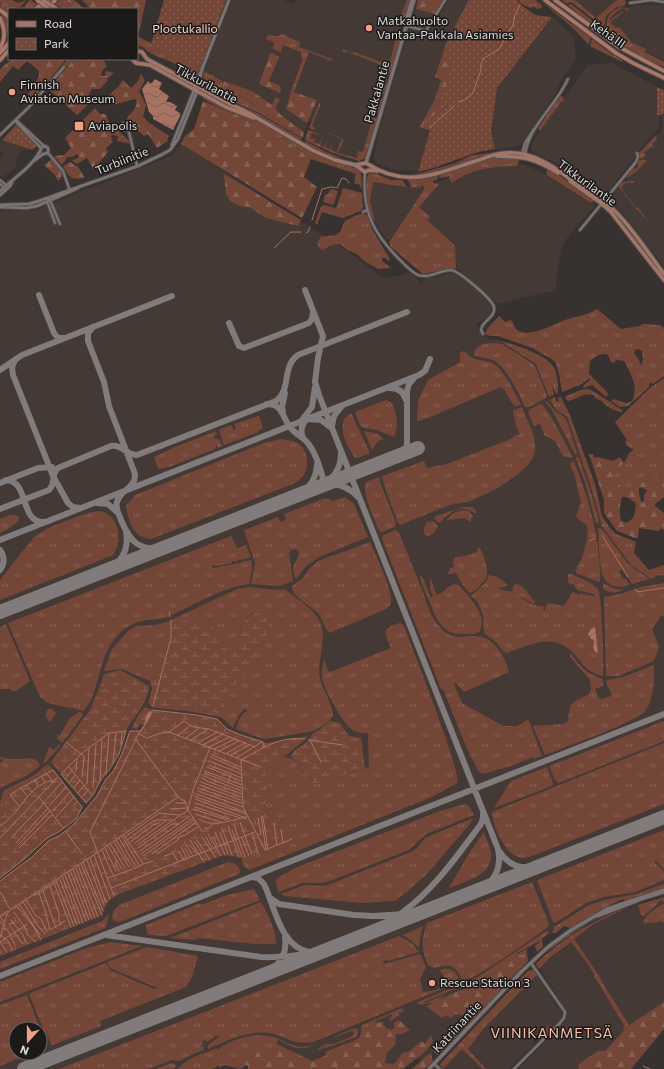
<svg xmlns="http://www.w3.org/2000/svg" width="664" height="1069" viewBox="0 0 664 1069" font-family="Commissioner,sans-serif">
  <defs>
    <pattern id="grass-tufts" width="24" height="20" patternUnits="userSpaceOnUse"><rect width="24" height="20" fill="#744638"/><path d="M3 7l-1-3M5 7V3M7 7l1-3M15 17l-1-3M17 17v-4M19 17l1-3" fill="none" stroke="#876054"/></pattern>
    <pattern id="forest-firs" width="22" height="20" patternUnits="userSpaceOnUse"><rect width="22" height="20" fill="#744638"/><path d="M5 1l3.5 6h-7zM16 11l3.5 6h-7z" fill="#876054"/></pattern>
    <pattern id="wetland-marsh" width="20" height="14" patternUnits="userSpaceOnUse"><rect width="20" height="14" fill="#744638"/><path d="M1 5h8M5 5V1M11 12h8M15 12V8" fill="none" stroke="#876054"/></pattern>
    <pattern id="park-dots" width="8" height="8" patternUnits="userSpaceOnUse"><rect width="8" height="8" fill="#744638"/><path d="M2 2h.1M6 6h.1" fill="none" stroke="#876054" stroke-width="1.8" stroke-linecap="round"/></pattern>
    <pattern id="water-waves" width="16" height="10" patternUnits="userSpaceOnUse"><rect width="16" height="10" fill="#a87262"/><path d="M0 5q4-4 8 0t8 0" fill="none" stroke="#846156"/></pattern>
  </defs>
  <rect width="100%" height="100%" fill="#373130"/>
  <!-- built -->
  <path fill="#453935" fill-rule="evenodd" d="M232,0H283L294,4L296,0H408L400,31L363,156L357,158L330,151L310,141L309,132L313,123L309,121L304,132L281,115L275,108L280,100L272,105L252,91L225,81L224,82L204,71Z
    M448,0H469L447,41L442,56L453,59L438,111L420,127L428,130L429,133L418,171L400,170L399,171L377,164L374,159L378,135L382,120H383L385,116H383L409,30L428,35Z
    M575,0H619L596,18Z
    M646,4L664,5V61L631,44L607,19L621,8Z
    M416,9L435,14L427,28L424,29L412,25L411,22Z
    M552,17L574,37L576,60L561,80L556,93L521,144L516,147L495,149L491,131L496,88Z
    M613,63L657,87V115L659,116V128L635,155L634,159L607,192L603,193L556,163L533,152L531,149L532,144L540,131L588,65Z
    M662,115H664V267L625,216L610,200L612,195L633,170L635,171L638,167L642,152L662,130Z
    M2,140L26,148L17,156L16,166L4,177L0,176V159L4,154L0,150V141Z
    M181,144L349,252L382,278L399,276L406,273H411L422,284L424,279L432,276L435,278L448,273H452L461,277L490,302L493,308L492,314L476,324L481,335L490,340L502,342L536,364L550,400L557,411L567,416L604,526L652,575L664,574V885L630,896L594,911L552,932L480,983L427,1004L428,1007L448,1013H459L462,1015L463,1023L436,1051L426,1056L421,1060L407,1056L394,1067L381,1065L365,1040L312,1061L277,1044L205,1069H0V211L35,210L171,156ZM16,1029H40V1053H16Z
    M515,163L526,165L548,176L595,206L569,235L563,245L561,249L555,290L498,304L456,267L455,244L412,207L389,241L381,232L376,223L370,202L372,179L403,186H413L436,183L473,169Z
    M664,897V1002L629,1025L605,1051L580,1063L578,1069H519L567,1019L566,1011L540,968L565,945L594,924L635,905Z
    M537,975L561,1012V1020L552,1028L549,1025L533,1041L535,1044L509,1069H447L444,1067L462,1049L466,1052L486,1026Z"/>
  <!-- grass -->
  <path fill="url(#grass-tufts)" fill-rule="evenodd" d="M0,0H2V2V0H12L18,3L27,0L20,7H16L15,9H9V16L1,10Z
    M29,0H31L38,5L34,9H23Z
    M59,0H74L85,9H63L55,4Z
    M407,0H410V1L404,25L402,26V23L400,22L399,20Z
    M519,0H535L542,5V8L537,9L534,6L530,8L520,3Z
    M539,0L591,38L589,43L588,44L572,27Z
    M562,0H575L596,18L617,0H625L626,4L624,6L617,7L606,16L605,24L602,26L574,4L570,2L567,4Z
    M571,4L599,26L600,27L598,28L593,26L568,5Z
    M620,7L630,9L627,11L624,8L620,9L609,18L610,20L622,12L621,11L623,12L610,22L615,27L620,28L632,43L646,49L645,52L664,62V67C640,57 619,46 598,30L607,25C605,16 613,11 620,7Z
    M0,11L9,19V30L6,36Z
    M398,30L402,33L391,71C385,77 387,84 386,92L384,94H380L387,73L380,70L381,65L346,51L345,53L342,51L343,49L353,53L354,52L389,65Z
    M282,34L300,42L299,47L332,59V61L329,60L309,52L294,92L291,91L302,61L301,52L283,45L281,52L273,49L274,42L266,39L268,35L278,36Z
    M137,36L199,68L201,67L195,79L187,76C180,61 162,60 150,53C144,50 146,46 137,46Z
    M592,39L606,50L623,61L622,62L590,46Z
    M68,59H74L65,68L63,67L45,85Z
    M204,71L206,73L303,137L302,138L259,113L223,97L202,84Z
    M141,74L145,80L139,91L135,89L127,92L118,87L123,80L131,88L138,81Z
    M207,89L227,100L257,113L302,139L298,140L249,111L223,99L205,90Z
    M203,96L265,124L323,157L357,169L361,173L362,191L360,185L354,183L356,174L311,159L310,157C291,144 271,131 251,121C234,113 218,108 202,98Z
    M560,96L564,97L563,99L564,100L561,102L540,131L538,128Z
    M379,97L383,99L379,113H374Z
    M319,103H321L312,126L315,128L314,130L309,128Z
    M373,117L378,119L366,159H363L359,161L336,154L342,139L317,129L344,139L338,153L357,158L358,151L363,152Z
    M308,130L319,134L318,135L312,133L310,138L314,139L315,138L314,142L319,144L323,136L320,145L324,147L329,138L325,147L330,149L334,140L331,149L336,152L340,142L335,154L305,140Z
    M656,135L657,140L652,144L656,149L652,146L644,153L646,155L643,157L644,159L639,158V153Z
    M305,141L328,153L342,158L344,159C330,156 318,151 305,144Z
    M508,150L425,175L409,176L410,175L425,172L456,163L470,156Z
    M538,157L550,162L604,197L600,196Z
    M490,158H518L519,160L517,166C495,166 470,169 452,183L450,179H449V176L442,178L439,177L440,174Z
    M639,160H647L636,172L626,178L632,169L637,168Z
    M550,169L593,199V202L591,203L547,175L546,171Z
    M369,173L377,174L391,180H402L406,185V187L373,182L370,201L375,221H374C365,213 363,184 369,173Z
    M435,175H437L438,179L433,181V183L439,184L419,207L431,218L426,219L455,245L456,267L455,269L452,268L423,274L391,247L389,242L425,188L422,185L420,188V187L412,188L408,180L422,179Z
    M634,181V183H625L621,188L636,208L638,207L649,223L640,212L637,210L618,186L622,182Z
    M343,188L362,193L363,208L360,211L343,218L322,212L317,225L315,223L321,206L324,205L336,208Z
    M332,189L338,191L334,204L332,205L323,202L325,195L328,194L330,190Z
    M359,214H364L367,215L373,231L390,259L389,261L385,258H382V261L391,268L378,269L364,261L357,254L347,250L340,244L332,245L322,250L318,246L317,243L321,237L336,235L340,232L345,221Z
    M597,309L621,329L640,326L643,324L660,325L664,328V376L653,384L650,382L649,387L628,406L620,407L611,401L613,399L626,403L632,401C639,387 631,374 624,361L617,360L613,363L611,362L608,355C600,352 596,357 590,361L589,374L607,392L608,395L606,397L592,385L583,388L584,385L590,380V378L580,385L562,392L559,374L556,364L553,360L532,348L498,336H490L485,334L487,329L499,316L505,322L511,320C514,323 514,328 517,330C531,339 554,323 568,319C578,316 588,315 597,309ZM638,349L642,351L643,360L641,365L638,358L634,354L635,350Z
    M490,340C503,339 546,354 553,366C558,373 558,386 558,393L556,394L552,386L554,395L549,397L536,364L502,342Z
    M496,343L502,344L533,364L536,368L547,396L546,398L529,407H525C519,394 506,366 493,360C487,358 480,358 474,355C475,344 486,343 496,343Z
    M463,351C468,353 469,357 473,358C479,361 486,360 492,363C503,368 515,393 521,405L516,406C508,402 509,392 501,387L423,420L417,421L418,401L428,380L460,362V353Z
    M664,378V472L624,491L612,474L624,463L630,452L634,450L627,446L625,442L627,440L615,422L650,388Z
    M588,389C597,392 612,404 622,410V412C616,412 605,406 602,401L595,398L594,395C585,392 577,399 568,401L565,398L566,396L581,390Z
    M554,397H555L557,402L559,401L558,397H561L569,413L595,484L602,516L610,528L616,534L636,542L634,553L649,570L664,565V575L656,576L652,579L631,565L602,526L594,497L567,416L557,411L550,400Z
    M386,400L392,403C397,414 399,426 394,437L377,430L364,428L360,425L355,412Z
    M547,401L555,411L564,417L567,421L577,453L576,456L551,408L546,403Z
    M540,404C548,406 567,447 572,456V458L563,456L555,441L544,435L541,425L538,424L534,426L528,412L531,409Z
    M522,407C527,421 537,436 535,451C532,472 489,493 471,501C464,503 457,503 450,505C434,511 417,518 401,525L398,523L383,482L382,476L424,461L427,468L447,464L513,438L514,436L520,434L516,425L513,411Z
    M351,413L370,453L358,458H355C347,445 340,435 344,419Z
    M259,416L263,428L256,433L224,445L219,430L231,425L234,430L236,429L234,424Z
    M216,431L217,434L214,436L215,439H219L222,446L218,448L216,445L215,449L169,467L158,469L154,457L175,447Z
    M364,431L378,434L383,439L378,441L372,450Z
    M281,439C287,440 294,440 299,444C309,452 310,469 301,478C299,481 296,482 293,484L151,539C134,538 128,521 126,506L135,495L264,443Z
    M577,457L579,458L591,493L599,520L598,524L596,523L585,482L576,459Z
    M571,462H574C589,499 601,541 600,582H598L576,573C576,567 580,563 582,558C585,548 589,535 587,525L579,520L576,516L581,503L574,473L570,466Z
    M379,477L380,482L396,523L395,527L382,532L379,531C375,521 361,491 366,482Z
    M345,497L354,504L368,537L319,557L307,565L297,578H295C290,563 297,564 299,552L296,549L291,550L289,553L293,581L280,586L251,584L255,563L244,530L278,517L280,522L286,520L284,514L325,498L333,501Z
    M463,507H472L476,510V514C473,512 470,510 467,509C457,506 445,515 440,523L435,520V518H434L436,516Z
    M463,510L469,511L473,516L470,522L465,518L446,520L454,513Z
    M100,511C119,514 125,545 111,556L0,600V580L34,537L48,528L79,516L93,512Z
    M10,515L18,516L19,521L8,529L0,533V519Z
    M433,521L438,526C435,531 434,535 427,536L424,533V528L427,522Z
    M598,528L602,529L629,565L650,579L632,584L622,569L619,571L623,579H626L629,584L628,585C619,589 607,586 603,576C599,566 599,540 598,528Z
    M396,530L399,533C407,552 415,572 423,592C427,604 431,618 440,627C450,639 459,637 473,636C494,636 504,654 509,672L464,692L456,683L454,684L462,703L503,726H517L524,722L528,719L542,756L534,759L533,757L511,766L483,774L479,772L467,749L443,689H441L382,539L383,535Z
    M231,536L237,548H238L246,545L251,557L241,560L240,559L235,562V561H232V563L216,566L214,565H212L213,568L239,563L250,560L252,561V569L249,584C218,589 195,605 167,617C160,620 153,619 146,620C135,622 125,627 117,636C102,652 100,677 92,698C90,702 87,707 84,711L48,703L40,697L8,623Z
    M370,542C375,554 393,590 391,602C391,605 388,607 386,609L330,633C323,628 323,618 317,612C309,605 291,596 292,586L303,578L309,569L318,561Z
    M478,548H480C484,555 488,568 487,576C486,580 482,583 480,586C477,589 474,592 469,593L461,582L456,573L448,574L450,568L454,567L453,562L455,557L465,556L477,552Z
    M568,574H571C580,578 591,582 598,589C602,594 604,667 603,676C590,674 584,666 576,656C556,631 531,644 507,653L504,652L497,643L484,633L483,615L477,601L471,596L486,582L489,575C496,576 503,579 507,585C504,588 502,588 498,587C503,592 507,590 513,592C525,598 528,606 543,606L544,612L547,603L563,606C568,602 569,596 573,592L579,595L580,593L596,597L594,594L577,590L573,584L571,585L568,582Z
    M420,575L423,578L431,598L433,595L430,589V577L436,594C444,596 449,581 458,585C460,586 462,589 464,591C473,601 488,617 479,632C475,634 472,634 467,634C442,637 436,618 428,598C425,591 420,582 420,575Z
    M603,583L613,588L623,590C616,593 609,594 603,588Z
    M664,583V615L661,616L652,629L659,647L654,661L619,676H606L604,597L620,594L641,587Z
    M515,584C524,584 529,596 535,602V604L530,602L512,591L513,587Z
    M249,587L278,590L285,589C296,599 312,607 319,620C329,638 316,660 320,678C321,685 335,711 333,715C330,723 317,730 309,732L264,739L236,729C238,722 240,714 248,711L244,709L239,715L233,728L221,717L187,711L158,708L152,707L148,702L149,700L152,705L218,713L223,697L232,685L252,666L258,651L267,635L252,613C238,623 241,635 234,648L230,650L226,649L221,636L172,622L171,638L162,674L150,681L122,669L104,671L112,649L129,630L136,626L156,625L169,621L237,589Z
    M400,623L404,626C411,645 462,772 457,783L432,797L249,870C243,866 242,865 242,858L265,850L292,839L264,810L268,784L265,772L284,757L293,759L313,783L318,784L369,767L368,733C362,733 356,733 351,729C342,722 324,689 322,678C321,672 323,665 324,659L328,671L330,672L391,648C385,635 381,627 400,623Z
    M6,624L30,681L16,691H11V689H0V627Z
    M571,654C581,667 586,674 603,679V686L595,689L600,700L612,695L606,682L607,680L623,677L654,665C654,680 654,698 646,710C638,722 562,748 545,755L533,726L563,724L568,721C570,701 571,703 589,694L591,689L590,680L571,658L570,655Z
    M120,670L133,677L126,681L115,682L107,688L100,686L104,674Z
    M51,708L56,713L50,722C45,718 44,710 51,708Z
    M79,712L83,713V715L63,742H61L57,738V735H60L70,718Z
    M664,721V741L559,783L555,780L549,766Z
    M664,743V804L532,856C526,858 521,859 516,856C504,851 492,824 492,812Z
    M59,744L60,746L46,762L43,763L49,747L54,750Z
    M0,757C4,758 9,759 13,759C23,760 36,754 40,766L26,776L0,788V763L4,760L0,759Z
    M48,764L49,765C40,778 22,784 8,791L0,820V802L4,790L33,776Z
    M547,767L553,783L552,786L494,808L511,781Z
    M465,804L469,806L474,815L426,834L409,850L330,881L322,883H302L279,892L278,891L276,882V879L297,867L440,811Z
    M473,818L469,825L427,874L409,890L395,901L361,903L285,896L281,894L304,885L325,886L411,852L418,847L425,838Z
    M664,830V869L656,861L654,862L664,871V880L635,892L603,897L586,903L555,923L553,922L537,880Z
    M484,832C486,839 490,846 491,853C493,876 466,881 449,888L468,855Z
    M228,862L234,863L239,867L240,872L239,874L120,922L114,921L112,918L114,910L119,905Z
    M532,882L549,924L547,928C534,937 474,981 463,980C453,964 452,964 434,968L428,965C421,950 421,938 427,923Z
    M664,884V888L625,901L623,899L606,907L573,927L570,928L564,926L556,933H551L553,932L554,927L589,905L605,900L636,894Z
    M254,889L260,900L166,936L149,935L147,933L146,925L200,903L201,905L227,895Z
    M664,897V902L660,900C659,903 647,914 643,916L641,915L638,905Z
    M261,902C268,914 276,930 276,944H257L197,938L196,940L170,938Z
    M664,904V922L662,923V921L652,923L650,922L645,924L643,921C647,914 656,907 664,904Z
    M626,906L625,907L590,922L573,933L545,953C569,930 595,918 626,906Z
    M631,906L594,924L574,939L599,976L602,982L629,1025L623,1031L624,1025L594,976L595,975L588,964L571,942L552,956L539,969L536,964C541,958 548,953 554,948C578,929 603,916 631,906Z
    M109,914L107,924L105,928L0,969V962L102,921Z
    M423,926L420,937L419,948L412,941L403,935Z
    M548,930L549,933L542,938L543,947L537,952L535,946L541,941C532,944 524,949 516,954V955L527,949V954H520L480,983L466,988L469,985H471L478,979L424,1002L425,1003L444,995C439,1003 425,1005 417,1004L418,1002L478,977Z
    M399,936L412,943L419,952L388,961L387,960L383,961L384,964L420,954L426,967L420,979L423,992L436,990L447,983L440,970C449,966 459,972 459,982L313,1042C293,1045 292,1039 274,1034C252,1028 228,1040 208,1049V1045L219,1037L215,1035V1037L207,1042L205,1040L203,1041L202,1047H204V1050L191,1055L180,1061L171,1060L149,1069H59Z
    M110,942L142,946L0,1002V982L84,949Z
    M147,947L198,956L192,977L186,987L100,1021L101,1026L53,1045L51,1044L46,1032H44L43,1028L29,994L30,993L106,963L110,970L154,989L157,988V986L155,987L110,968L107,962Z
    M509,969L515,970L517,972L508,981L505,987C503,980 503,975 509,969Z
    M533,969L536,972L537,975L486,1026L468,1049L486,1069H483L462,1049L443,1069L440,1064L527,972Z
    M27,995L38,1023V1028L16,1029V1053H32L0,1066V1005Z
    M402,1008L405,1011L399,1013V1015L391,1021H390V1017H392V1014L373,1022H379L366,1029L365,1040L326,1056V1052L328,1051C334,1048 356,1041 359,1038C362,1034 360,1029 362,1025Z
    M475,1010L478,1013L467,1027L462,1021L463,1018L462,1015L467,1011Z
    M354,1028L358,1029C359,1032 358,1034 356,1037L326,1048L323,1047L322,1049L316,1051L325,1044H333L353,1036L354,1032L351,1031L306,1048H296L278,1040L277,1044L235,1065L241,1069C234,1069 228,1064 221,1066V1069L218,1065L217,1067L212,1069H178C188,1057 203,1054 217,1048L218,1050C229,1039 258,1032 273,1037C283,1040 292,1047 302,1047C318,1046 339,1034 354,1028Z
    M171,1063L176,1065L174,1069H156Z"/>
  <!-- forest -->
  <path fill="url(#forest-firs)" fill-rule="evenodd" d="M82,0H146L138,37L137,36V9H91Z
    M418,0H443L435,14L416,9Z
    M469,0L449,89L430,130L420,127L435,99L441,80L435,77L447,41Z
    M273,53L279,57L269,81L280,86L281,88L280,93L259,84L270,54Z
    M12,59H64V62L37,94L31,97L28,94L39,76V71L27,61L18,70L13,66L0,82V69Z
    M74,59H103L107,66L102,71L101,76H106L105,72L107,71L114,73L107,79L108,80L100,89H92L89,94L88,100L90,103L77,115L48,89Z
    M204,71L224,82V81L252,91L272,105L276,97L280,100L275,108L281,115L304,132L303,137L206,73Z
    M118,87L127,92L135,88L139,91L146,105L143,116L148,122L169,136L167,139L168,141L157,148L148,134L144,136L126,120C130,112 135,112 137,102L135,99L112,105L108,102L107,97C112,94 113,90 118,87Z
    M291,91L317,100L307,123L286,109Z
    M203,101L251,121L272,132L310,157L311,159L304,177L317,187L302,218L181,144L185,136L194,129Z
    M95,108L100,114H104L106,115L109,122L132,144L117,141L118,136L112,135L111,137L113,142L106,148L107,151H109L98,164L100,168L94,170L87,158L77,164L73,161L72,160L78,158L79,155L77,154L72,157H67L64,163L61,164L54,156L64,155L71,148L65,138Z
    M52,159L62,171L61,178L58,181L55,175L44,165Z
    M70,162L78,167L85,178C70,180 70,178 63,166Z
    M224,174L301,220L298,226L266,218L249,207L239,206L230,201L226,194Z
    M589,454H593L595,458L598,457L613,461L620,457L624,463L612,474L624,491L664,472V497L655,504V506L664,513V531L662,528L658,531L639,528L638,538H635L617,531L604,513V500ZM640,487L647,490L644,495V499L643,503C639,499 639,493 639,488ZM622,497C627,496 633,501 636,504L634,517L627,523L621,521C619,516 620,501 622,497Z
    M525,953L527,954L528,961L517,972L515,970L509,969C503,975 503,980 505,987L478,1013L475,1010L467,1011L462,1015L455,1014L451,1018L447,1015L442,1018L426,1006L451,994L480,983L520,954L522,955Z
    M664,1002V1029L631,1069H578L580,1063L598,1051H605L629,1025Z
    M399,1020L410,1030L402,1034H396L395,1045L387,1053L385,1063L393,1064L396,1062L402,1053L410,1051L421,1041L425,1044L430,1036L432,1037L433,1041L427,1050L403,1069H248V1066L246,1065L241,1069L235,1065L232,1062L277,1044L312,1061L364,1040L366,1029L382,1021L386,1028L391,1030L394,1028V1023Z
    M460,1021L467,1027L438,1055L434,1052C438,1040 451,1035 459,1027V1023Z
    M549,1025L552,1028L539,1041L536,1038Z
    M431,1053L433,1062L424,1069H412L426,1056Z"/>
  <!-- wetland -->
  <path fill="url(#wetland-marsh)" d="M257,613C278,622 267,635 259,650C256,655 255,662 252,667C238,685 224,687 218,713L152,705L149,700L152,689L150,681L162,674L171,638L172,622L195,620L206,624L213,628L221,636L226,649C244,653 233,617 257,613Z
    M133,677L149,686C148,703 135,715 127,729C123,737 122,747 118,755C113,765 106,772 101,780C96,789 92,796 86,803L51,762L90,710L100,686L107,688L115,682L126,681Z
    M145,707L155,711L197,715L217,719L227,729L241,735L266,743L308,736L301,743L265,772L268,784L264,810L292,839L265,850L242,858L224,855L119,894C108,900 106,903 102,915L0,956V881L32,857L48,841L59,836L73,825L97,796L106,779L113,771L122,754L130,731H140L144,725L140,724L137,729L132,728L139,714Z
    M330,721L340,723L345,731L350,736L361,738L365,768L318,784L313,783L291,756L294,751L307,742L313,733L319,730Z
    M49,765L82,807L76,819L60,831L47,838L23,860L0,878V820L8,791C22,784 40,778 49,765Z"/>
  <!-- park -->
  <path fill="url(#park-dots)" d="M164,0H226L201,67L199,68L151,44Z
    M469,0H517L520,4L535,15L552,17L497,88L491,131L495,149L478,152L433,168L418,172L430,130L420,127L438,111L453,60L442,56L447,41Z
    M657,87L664,90V113L662,115H657Z
    M16,125L37,146L32,150L2,140Z"/>
  <!-- water -->
  <path fill="url(#water-waves)" d="M155,79L162,83L159,89L169,96L166,102H170L177,106L175,110L180,113V116L173,130L153,119V116L149,112L142,89L148,81L150,83H152Z
    M595,627L598,653L595,652L593,647L594,640L591,639L588,634L591,629Z
    M151,711L152,714L141,732L140,731C142,728 144,725 145,722C147,716 145,713 151,711Z"/>
  <g fill="none" stroke-linecap="round" stroke-linejoin="round">
    <!-- stream -->
    <path stroke="#a87262" stroke-width="1" d="M68,0L71,2
      M458,102L465,100L473,93L481,70V64L484,58L499,49L513,25L515,15L520,5
      M430,128L455,105
      M312,220L322,189L331,187L337,188L342,178L346,179L349,183
      M306,233L308,232L310,227
      M274,248L291,232H301
      M602,535L628,577
      M590,541L595,538
      M635,589L637,592L664,588
      M169,612L170,617
      M153,706L171,638V620
      M152,710L197,715L217,719L227,729L241,735L263,742L264,747
      M169,732L184,721L193,727L209,729L255,747
      M139,734L147,738L164,732H169L261,767
      M178,735L190,726
      M186,738L199,728
      M136,740L179,798L185,801L188,810L202,831
      M191,740L208,729
      M308,740L343,745
      M310,740L321,762
      M66,742L81,754L109,733L126,731L119,754L109,770L101,779L93,795L86,803L61,774L81,754
      M199,742L217,732
      M121,745L122,733
      M203,745L223,734
      M209,747L230,737
      M214,749L235,739
      M219,751L239,741
      M227,753L245,743
      M212,755L241,767
      M231,755L249,745
      M210,757L241,770
      M236,758L262,742
      M209,761L242,774
      M113,763L116,733
      M209,765L242,778
      M69,767L92,795
      M207,767L241,781
      M76,771L77,759
      M205,771L242,785
      M205,773L241,788
      M47,774L53,781
      M106,774L109,733
      M204,776L241,791
      M42,777L45,782
      M82,777L84,758L82,754
      M202,778L209,782L242,794
      M65,779L72,770
      M35,780L38,786
      M100,782L102,739
      M201,782L241,797
      M69,783L75,775
      M228,783L231,775
      M87,784L89,749
      M26,785L32,792
      M200,785L241,800
      M93,787L96,744
      M74,788L80,780
      M198,788L241,803
      M198,791L243,807
      M78,793L84,785
      M197,794L245,812
      M39,797L63,828
      M82,797L88,790
      M196,797L246,814
      M47,799L62,782
      M195,799L246,818
      M176,803H185
      M195,803L240,818
      M50,805L66,787
      M19,806L10,795L21,788L27,796
      M73,806L77,802
      M195,807L230,819
      M170,809L187,808
      M193,809L227,820
      M53,811L70,792
      M195,814L221,822
      M261,816L266,850
      M56,817L74,797
      M263,817L268,849
      M258,818L261,834L258,835
      M199,819C214,829 230,819 246,818
      M240,822L252,855
      M274,824L277,845
      M234,825L245,857
      M0,826C20,814 26,788 50,781L54,782
      M228,826L239,857
      M205,828L208,829L212,824
      M222,828L232,855
      M281,829L283,843
      M232,830L242,857
      M66,832L82,854
      M215,832L225,855
      M220,832L228,854
      M252,833L258,853
      M208,834L221,856
      M124,835L143,864
      M122,836L139,865
      M12,837L44,803
      M125,837L159,813L179,815
      M202,837L216,858
      M206,837L212,848
      M213,837L217,845
      M0,838L57,778
      M119,838L134,864
      M242,838L249,856
      M292,839L265,850L243,807L241,760C263,748 279,736 305,739
      M116,840L131,865
      M127,840L153,821L157,820H166
      M190,840L204,862
      M197,840L210,860
      M114,842L129,867
      M195,842L202,853
      M16,843L48,808
      M110,843L125,868
      M129,843L153,825L159,823
      M135,843L167,820H172
      M18,845L50,811
      M137,845L188,810L193,790L210,748
      M186,845L193,856
      M190,845L197,854
      M108,846L122,869
      M181,847L187,858
      M19,848L53,814
      M105,848L116,871
      M138,848L172,824H178
      M185,849L190,857
      M102,850L113,875
      M140,851L190,816
      M179,851L184,860
      M141,854L193,818
      M152,854L195,823
      M157,854L178,840L179,837L185,835L198,827
      M94,855L110,899
      M143,856L194,820
      M165,856L173,853L178,862
      M90,858L106,903
      M87,860L104,905
      M116,860V865L119,871
      M83,862L103,911
      M81,864L102,915
      M78,865L98,917
      M76,868L95,918
      M73,869L92,919
      M70,870L89,920
      M68,873L86,921
      M65,875L83,923
      M62,876L80,924
      M0,878L23,860L47,838L60,831L76,819L82,807L53,770L21,788
      M108,878L138,867L143,864L153,861
      M60,879L77,925
      M56,880L74,926
      M0,881L32,857L48,841L59,836L73,825L97,796L106,779L113,772L122,754L130,731H140L90,832L114,896
      M54,883L71,927
      M50,886L59,914V920L61,925
      M111,888L255,832
      M43,891L56,928
      M0,892C5,897 5,903 10,909
      M39,893L45,910L50,930L65,921
      M34,895H36L56,882
      M26,900L36,916L41,919L47,932
      M23,902L38,926L45,934
      M19,904L40,935
      M17,906L33,926L41,940
      M14,912L25,928L28,935L36,942
      M0,916L8,911
      M0,916L4,922
      M11,920L23,935L26,942
      M0,921L3,925
      M9,924L14,923
      M10,926L22,943
      M3,928L8,931L15,945
      M1,935L9,942L12,950
      M0,938L7,914L10,910L98,852L178,797
      M0,942L27,924
      M0,942L7,952
      M0,951L1,953
      M643,1066L650,1069"/>
    <!-- taxiway -->
    <path stroke="#817c7b" stroke-width="6" d="M305,290L323,336L318,358L315,382L319,395L498,849C502,867 495,882 479,890
      M39,295L54,333L58,338H65
      M229,323L239,346L244,348L309,323L312,319L313,312
      M93,327L88,333V341L104,382L109,406L135,474C136,489 120,489 117,502C115,508 119,514 121,520C130,542 139,551 164,548
      M15,360L12,367L13,375L53,476L68,503L73,507L80,508
      M0,370L22,355L172,296
      M389,388C397,388 404,391 406,400
      M267,404C283,404 282,417 290,427C294,433 301,436 306,441C317,453 320,470 325,485
      M283,413L282,407L285,393
      M302,420L312,407L315,387
      M332,426L334,416L342,406
      M303,438C300,431 301,425 307,419L321,420L330,427
      M397,456L403,452L407,445V391L409,384L414,378
      M6,480C30,481 19,523 44,522
      M0,483L38,468L52,467
      M324,484C335,477 341,467 341,453
      M323,486C336,482 348,486 358,497
      M295,496C309,490 316,479 317,465
      M97,503L108,504L117,512
      M0,509L49,490C56,483 51,474 58,468L111,446C122,444 126,455 137,455L276,401C292,389 281,367 298,355L407,312
      M0,540L419,375L425,371L430,359
      M0,550C5,557 5,563 0,570
      M107,570C122,562 129,549 126,532
      M500,852C510,868 525,870 542,865
      M251,877L258,878L264,884C275,907 280,946 309,952
      M270,898L279,904L354,915L373,916L406,914L437,906
      M106,935L261,957C288,958 314,954 339,945
      M361,936C379,928 397,918 413,904C439,882 460,852 481,824L483,818V814
      M0,976L664,714
      M261,976C277,968 288,956 285,937"/>
    <!-- runway -->
    <path stroke="#817c7b" stroke-width="14" d="M0,612L418,448
      M24,1069L664,817"/>
    <!-- minor casing -->
    <g stroke="#534f4e" stroke-width="4">
      <path id="minor" d="M630,3L651,0L664,2
        M407,26L426,31L445,0
        M16,120L44,146
        M16,120L17,123L41,148
        M121,127L129,132L123,123
        M129,132L137,166
        M0,135L29,107L64,67
        M48,153L63,171L70,191
        M522,154L525,143L534,129
        M525,154C530,124 556,106 568,79
        M365,172C362,210 372,232 399,259C404,264 411,272 418,275C429,279 440,270 451,270C459,271 492,299 494,307C496,318 482,320 481,330L483,334
        M0,180L6,185
        M0,184L5,188
        M48,198L50,200L60,224
        M48,198L47,201L55,223
        M363,212L367,210
        M580,230L636,162L638,157L637,153
        M434,1064L440,1069
        M514,1069L560,1023L564,1018L565,1012L531,963"/>
    </g>
    <!-- tertiary casing -->
    <g stroke="#534f4e" stroke-width="4.5">
      <path id="tertiary" d="M172,145L193,93L196,82L201,72
        M0,191C15,177 34,166 42,147L45,146L48,148V153L43,154L35,160
        M0,195L10,186L12,182
        M0,205L29,204L36,202L138,166L161,155L170,150L178,139L196,94L202,69L229,0
        M0,207L26,208L37,206L78,188"/>
    </g>
    <!-- secondary casing -->
    <g stroke="#534f4e" stroke-width="5">
      <path id="secondary" d="M406,20L412,0
        M366,163L414,0
        M597,916L644,898L664,892
        M429,1069L522,971L548,947L571,930L607,909L664,890"/>
    </g>
    <!-- primary casing -->
    <g stroke="#534f4e" stroke-width="5.5">
      <path id="primary" d="M137,51L142,52L147,59L228,103L245,111L314,151L335,160L355,165L365,172L369,170L377,171
        M132,59L136,63L150,65L226,107L254,118
        M496,156C524,157 533,157 558,173
        M355,165L366,163C407,190 436,173 479,160C487,157 497,153 505,153C529,151 548,163 566,176C579,185 593,192 604,201C628,221 646,250 664,274
        M570,181L601,203L611,212L664,280"/>
    </g>
    <!-- trunk casing -->
    <g stroke="#534f4e" stroke-width="5.5">
      <path id="trunk" d="M545,0L616,53L633,63L664,78
        M555,0L619,47L664,71
        M49,7L55,0
        M36,9L43,2
        M40,9L48,0
        M0,10L9,17
        M0,18C5,29 6,38 0,48
        M0,53L9,43
        M0,60L9,50"/>
    </g>
    <!-- minor -->
    <use href="#minor" stroke="#7b7472" stroke-width="2"/>
    <!-- tertiary -->
    <use href="#tertiary" stroke="#7b7472" stroke-width="2.5"/>
    <!-- secondary -->
    <use href="#secondary" stroke="#7b7472" stroke-width="3"/>
    <!-- primary -->
    <use href="#primary" stroke="#a17568" stroke-width="3.5"/>
    <!-- trunk -->
    <use href="#trunk" stroke="#ae7664" stroke-width="3.5"/>
    <!-- primary-bridge casing -->
    <g stroke="#534f4e" stroke-width="5.5" stroke-linecap="butt">
      <path id="primary-bridge" d="M37,0L49,9
        M43,0L57,9"/>
    </g>
    <!-- primary-bridge -->
    <use href="#primary-bridge" stroke="#a17568" stroke-width="3.5"/>
  </g>
  <!-- markers -->
  <g fill="#f39f85" stroke="#1c1a19" stroke-width="1.5">
    <circle cx="369" cy="28" r="4"/>
    <circle cx="12" cy="92" r="4"/>
    <rect x="74" y="121" width="10" height="10" rx="2"/>
    <circle cx="432" cy="983" r="4"/>
  </g>
  <g text-anchor="middle" stroke-width="3" stroke-linejoin="round" paint-order="stroke">
    <!-- poi labels -->
    <g font-size="12" fill="#dcd9d8" stroke="#1c1a19" text-anchor="start">
      <text x="377" y="25">Matkahuolto<tspan x="377" dy="14">Vantaa-Pakkala Asiamies</tspan></text>
      <text x="20" y="89">Finnish<tspan x="20" dy="14">Aviation Museum</tspan></text>
      <text x="88" y="130">Aviapolis</text>
      <text x="440" y="987">Rescue Station 3</text>
    </g>
    <!-- park labels -->
    <g font-size="12" fill="#f7d5cb" stroke="#1c1a19">
      <text x="185" y="33">Plootukallio</text>
    </g>
    <!-- street labels -->
    <g font-size="12" fill="#dcd9d8" stroke="#1c1a19">
      <text transform="translate(608 34) rotate(35)" y="4">Kehä III</text>
      <text transform="translate(206 84) rotate(28)" y="4">Tikkurilantie</text>
      <text transform="translate(377 92) rotate(-74)" y="4">Pakkalantie</text>
      <text transform="translate(122 161) rotate(-22)" y="4">Turbiinitie</text>
      <text transform="translate(587 183) rotate(36)" y="4">Tikkurilantie</text>
      <text transform="translate(457 1027) rotate(-47)" y="4">Katriinantie</text>
    </g>
    <!-- quarter labels -->
    <g font-size="14" letter-spacing="1" fill="#fdbca8" stroke="#1c1a19">
      <text x="552" y="1038">VIINIKANMETSÄ</text>
    </g>
  </g>
  <!-- legend -->
  <rect x="8" y="8" width="130" height="52" fill="#1c1a19" stroke="#696665"/>
  <rect x="16" y="21" width="20" height="6" fill="#a17568" stroke="#696665"/>
  <text x="44" y="28" font-size="12" fill="#dcd9d8">Road</text>
  <rect x="16" y="38" width="20" height="12" fill="url(#park-dots)" stroke="#696665"/>
  <text x="44" y="48" font-size="12" fill="#dcd9d8">Park</text>
  <!-- north arrow -->
  <g transform="translate(28 1041) rotate(201)"><circle r="19" fill="#1c1a19" stroke="#696665"/>
  <path d="M0-3L7 15L0 10L-7 15Z" fill="#f39f85"/>
  <text y="-6" font-size="11" font-weight="bold" text-anchor="middle" fill="#dcd9d8">N</text>
  </g>
</svg>
